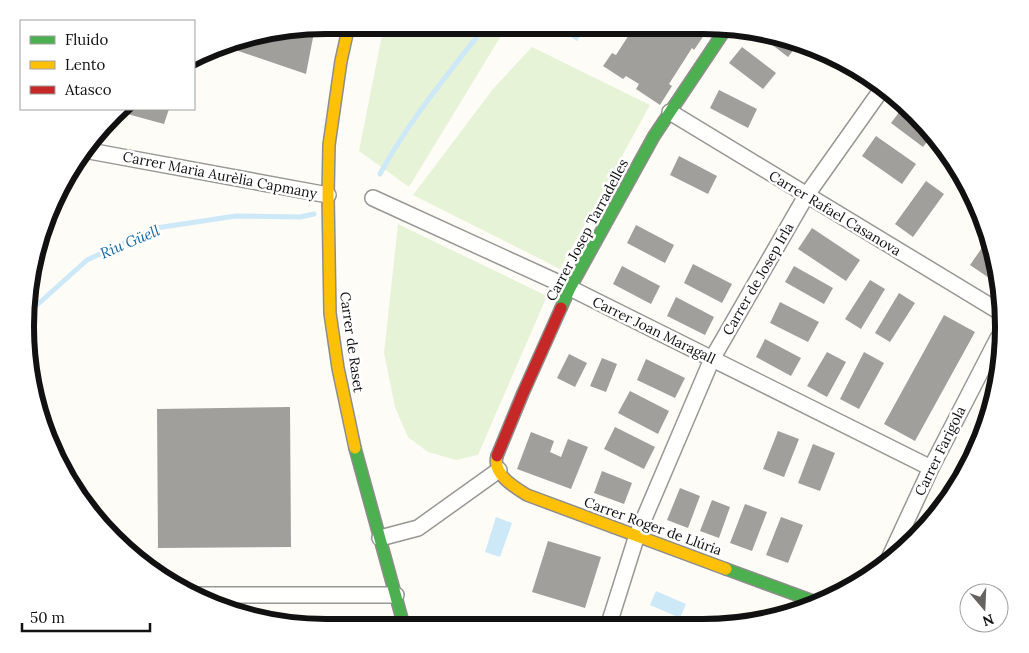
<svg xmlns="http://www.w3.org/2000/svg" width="1029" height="653" viewBox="0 0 1029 653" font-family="Lora,serif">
  <rect width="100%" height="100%" fill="#fdfcf7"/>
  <!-- green -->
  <path fill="#e7f3d7" d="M384,25L507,26L409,187L359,151Z
    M532,47L650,105L560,269L413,195L493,89Z
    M398,224L547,296L478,455L456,460L428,452L408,437L395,407L384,353Z
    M267,620L369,621L379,626L287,625Z"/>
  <!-- water -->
  <path fill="#cde8f7" d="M553,26L586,27L577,41Z
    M496,517L512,523L500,557L485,552Z
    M656,591L686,604L680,618L650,605Z"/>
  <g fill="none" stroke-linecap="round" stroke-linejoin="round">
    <!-- stream -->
    <path stroke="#cde8f7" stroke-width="5" d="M380,174C407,124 444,79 479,34L484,26
      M27,314L87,260L156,228L236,216L300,217L314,214"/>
  </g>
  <!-- building -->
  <path fill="#a19f9c" d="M315,27L306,74L221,45L230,41Z
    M634,27H701L707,31L694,50L692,48L669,84L672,86L660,105L636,89L639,84L626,76L623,79L603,66L612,53L616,55Z
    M754,31L799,43L788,57Z
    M742,47L776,73L763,89L729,63Z
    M719,90L757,109L748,128L710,108Z
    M903,107L930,138L923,147L891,123Z
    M124,109H169L164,124L120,112Z
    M876,136L916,164L902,184L862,156Z
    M943,152L955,166V167L940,156Z
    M679,156L717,176L708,194L670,175Z
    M926,181L944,194L913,237L895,224Z
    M636,225L674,245L665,263L627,243Z
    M812,228L860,260L846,281L798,249Z
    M986,242L1000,282L998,284L970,265Z
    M693,264L732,284L722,303L684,283Z
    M622,266L660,286L651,304L613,284Z
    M794,266L833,288L824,304L785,282Z
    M870,280L885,289L861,329L845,319Z
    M899,293L915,303L890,342L875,333Z
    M676,297L714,317L705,335L667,316Z
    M780,302L819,322L808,342L770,323Z
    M944,315L975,332L915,441L884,424Z
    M765,339L801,358L791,376L756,357Z
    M827,352L846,362L827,397L807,386Z
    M864,352L884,363L859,409L840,399Z
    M569,354L587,363L575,387L557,378Z
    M602,358L617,364L606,392L590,386Z
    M646,359L685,378L675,398L637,380Z
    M630,391L669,411L658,434L618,413Z
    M290,407L291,547L158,548L157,409Z
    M615,427L655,447L644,469L604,449Z
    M778,431L799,439L784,477L763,469Z
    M531,432L554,441L550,452L561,457L568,439L588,447L571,489L517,469Z
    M813,444L835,453L820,491L798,483Z
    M602,471L632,483L624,504L594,493Z
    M680,488L700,496L688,528L667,520Z
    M712,500L730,507L719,538L700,531Z
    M745,504L767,512L752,551L730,543Z
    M781,517L803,525L788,563L766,555Z
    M548,541L601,557L585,608L532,592Z
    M523,619L545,626V627L520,626Z"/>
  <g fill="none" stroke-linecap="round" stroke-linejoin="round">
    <!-- street casing -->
    <g stroke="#979795" stroke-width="18">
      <path id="street" d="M670,112L1000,312
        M84,150L328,195
        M373,198L570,288L931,468
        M380,538L418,528L499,470
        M886,565L931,468L998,338
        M194,595H396
        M608,627L637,535L712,359L806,196L884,86"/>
    </g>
    <!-- fast casing -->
    <g stroke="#8e8d8b" stroke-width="14">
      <path id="fast" d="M561,308L570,288L654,136L727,27
        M355,448L404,626
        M726,569L816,602"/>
    </g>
    <!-- slow casing -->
    <g stroke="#8e8d8b" stroke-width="14">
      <path id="slow" d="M349,25L341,61L329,145L328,195L330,313L338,368L355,448
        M497,456C492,474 514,487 527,495L726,569"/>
    </g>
    <!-- jam casing -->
    <g stroke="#8e8d8b" stroke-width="14">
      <path id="jam" d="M497,456L523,393L561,308"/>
    </g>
    <!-- street -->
    <use href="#street" stroke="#fffffe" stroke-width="15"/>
    <!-- fast -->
    <use href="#fast" stroke="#4caf50" stroke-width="11"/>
    <!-- slow -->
    <use href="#slow" stroke="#ffc107" stroke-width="11"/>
    <!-- jam -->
    <use href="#jam" stroke="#c62828" stroke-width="11"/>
  </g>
  <g text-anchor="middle" stroke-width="5" stroke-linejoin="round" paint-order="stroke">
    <!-- street labels -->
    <g font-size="14" fill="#111" stroke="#fff">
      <text transform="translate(220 175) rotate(11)" y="5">Carrer Maria Aurèlia Capmany</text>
      <text transform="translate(835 213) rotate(31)" y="5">Carrer Rafael Casanova</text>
      <text transform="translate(587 230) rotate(-62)" y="5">Carrer Josep Tarradelles</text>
      <text transform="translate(758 279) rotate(-60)" y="5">Carrer de Josep Irla</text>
      <text transform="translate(654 330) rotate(26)" y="5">Carrer Joan Maragall</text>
      <text transform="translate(352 342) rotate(82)" y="5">Carrer de Raset</text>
      <text transform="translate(940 451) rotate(-64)" y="5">Carrer Farigola</text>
      <text transform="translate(653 526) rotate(20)" y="5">Carrer Roger de Llúria</text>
    </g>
    <!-- water labels -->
    <g font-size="15" font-style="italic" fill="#1768a6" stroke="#fff">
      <text transform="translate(130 242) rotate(-23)" y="5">Riu Güell</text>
    </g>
  </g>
  <!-- crop -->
  <path d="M0 0H1029V653H0ZM326 34H703A292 292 0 0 1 995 326V327A292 292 0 0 1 703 619H326A292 292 0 0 1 34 327V326A292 292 0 0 1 326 34Z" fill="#fff" fill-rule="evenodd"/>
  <path fill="none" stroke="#111" stroke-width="6" d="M326 34H703A292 292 0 0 1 995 326V327A292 292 0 0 1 703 619H326A292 292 0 0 1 34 327V326A292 292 0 0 1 326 34Z"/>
  <!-- legend -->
  <rect x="20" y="20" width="175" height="90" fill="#ffffff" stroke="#a0a0a0"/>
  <rect x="30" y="36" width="25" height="8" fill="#4caf50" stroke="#a0a0a0"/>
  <text x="65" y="45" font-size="15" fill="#111111">Fluido</text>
  <rect x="30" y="61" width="25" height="8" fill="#ffc107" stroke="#a0a0a0"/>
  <text x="65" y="70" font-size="15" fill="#111111">Lento</text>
  <rect x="30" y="86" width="25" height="8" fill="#c62828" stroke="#a0a0a0"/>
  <text x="65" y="95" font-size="15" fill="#111111">Atasco</text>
  <!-- north arrow -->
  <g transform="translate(984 608) rotate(161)"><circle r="24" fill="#ffffff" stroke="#a0a0a0"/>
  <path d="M0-4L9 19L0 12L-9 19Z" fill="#646362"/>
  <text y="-8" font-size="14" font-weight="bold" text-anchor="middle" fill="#111111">N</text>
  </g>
  <!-- scale -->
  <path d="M22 623v8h128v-8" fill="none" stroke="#111111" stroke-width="2.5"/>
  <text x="30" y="623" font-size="15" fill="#111111" stroke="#ffffff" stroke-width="4" paint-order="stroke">50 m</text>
</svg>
